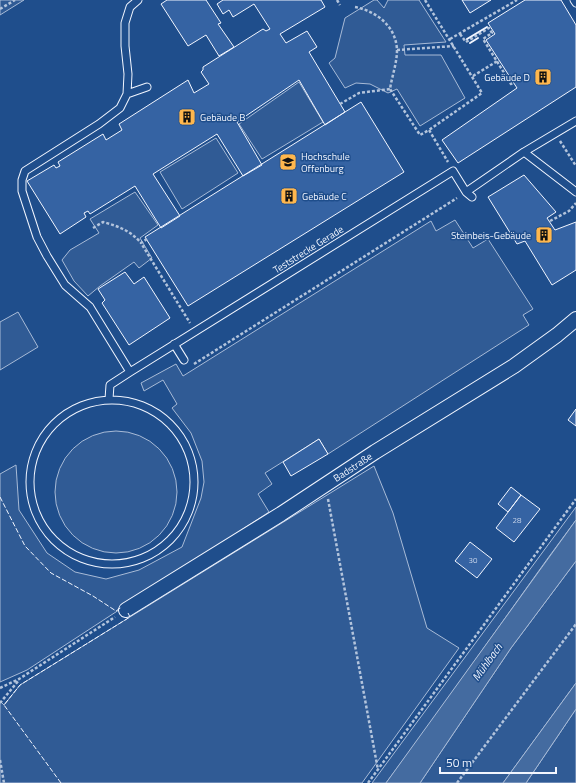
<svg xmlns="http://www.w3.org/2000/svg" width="576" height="783" viewBox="0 0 576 783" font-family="'Titillium Web',sans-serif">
  <rect width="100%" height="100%" fill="#1f4e8c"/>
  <!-- built -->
  <path fill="#305b95" stroke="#a8bbd7" d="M0,0H24L0,15Z
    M374,0H377L384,8L388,0H419L446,42L404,45L405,55H441L465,98L420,126L397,89L388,93L370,84L356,83L345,88L329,63L335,58L345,18Z
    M299,82L323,122L262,159L239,124Z
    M216,138L238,173L182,209L160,172Z
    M135,192L158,225L140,238L152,258L139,268L134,262L100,286L88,296L74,281L62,260L70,250L99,233L90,219Z
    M455,220L473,248L488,239L533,309L523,315L529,325L328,454L319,439L265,473L272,484L258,494L269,512L27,670L0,682V474L16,465L19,510L47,553L75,572L106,579L139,570L182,547L201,498L204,482L202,461L191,433L172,408L177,404L163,380L144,391L141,383L176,364L183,376L431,221L436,231Z
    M18,312L38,347L0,370V322Z
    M55 492a61 61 0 1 1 122 0a61 61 0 1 1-122 0Z
    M374,466L393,513L427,628L459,648L362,783H0V701L4,705L20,685Z
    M576,507V520L548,558L423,733L386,783H372Z
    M576,561V683L503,783H420L511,648Z
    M576,709V783H526Z"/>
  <!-- water -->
  <path fill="#446ba0" stroke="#a8bbd7" d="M576,520V561L511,648L420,783H386Z
    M576,683V709L526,783H503Z"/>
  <!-- building -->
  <path fill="#3563a3" stroke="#f2f6ff" d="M167,0H206L221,23L218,24L234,47L219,56L206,35L188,46L161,4Z
    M223,0H321L325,7L280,34L286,43L307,31L317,47L309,52L345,112L325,125L299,80L237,122L262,165L243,176L217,134L153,174L180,216L161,228L135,186L90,214L88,211L84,213L86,217L60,234L27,181L54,165L56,168L60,166L58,162L103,134L106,140L122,130L119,124L188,80L194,93L209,84L201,72L203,70V67L263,29L266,31L270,29L254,4L233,17L229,10L223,14L217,4Z
    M462,0H491L470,13Z
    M525,0H561L576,25V87L458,163L442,140L517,88L486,40L495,34L488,23Z
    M361,102L404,172L188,306L145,237Z
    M524,175L556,212L547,218L555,230L576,222V270L552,285L525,241L517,244L488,197Z
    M125,272L134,284L144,277L170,318L129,345L102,303L105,300L98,289Z
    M576,409V426L568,420Z
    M319,439L328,454L291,476L283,462Z
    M511,487L521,495L508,512L498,504Z
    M521,495L540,509L514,542L496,528Z
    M470,542L492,559L477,578L455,561Z"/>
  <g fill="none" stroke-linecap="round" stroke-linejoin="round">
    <!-- lane casing -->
    <g stroke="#f2f6ff" stroke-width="9">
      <path id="lane" d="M574,0L576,3
        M127,94L147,87
        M524,152L576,192
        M466,192L524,152L576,121
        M174,344L184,360
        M130,372L90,307L65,285L47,256L37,237L22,191V180L25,171L99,124L120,108L127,94L128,74L125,46V23L130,7L138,0
        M109,399L110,385L130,372L453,171L466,192L472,197
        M30 482a82 82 0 1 1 164 0a82 82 0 1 1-164 0Z"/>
    </g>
    <!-- street casing -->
    <g stroke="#f2f6ff" stroke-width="16">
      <g id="street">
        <path id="s1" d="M126,610L281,514L375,452L514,366L557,335L576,319"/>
      </g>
    </g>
    <!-- path -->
    <path stroke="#b3c4dc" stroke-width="2.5" stroke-dasharray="3 2" stroke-linecap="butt" d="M337,0L340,5
      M425,0L482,93L429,130
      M355,7C376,11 396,26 397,50C397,63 392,76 390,89L420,135L429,130L448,162
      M0,9L15,0
      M460,34L466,42L489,28L492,33L483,39L511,84L513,83
      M450,39L517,0
      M397,50L454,46
      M473,76L499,60
      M340,104L359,93L390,89
      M560,141L576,166
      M550,221L569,211L576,203
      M93,228L103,222C118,226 131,231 141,243
      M147,239L141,243L190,323
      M194,364L457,198
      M328,499L378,770
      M0,688L19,679L115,617
      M0,703L19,680
      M0,760L4,783
      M368,783L576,499
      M457,783L576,624"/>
    <!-- lane -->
    <use href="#lane" stroke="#1f4e8c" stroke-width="7"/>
    <!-- street -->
    <use href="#street" stroke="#1f4e8c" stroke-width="14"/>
    <!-- fence -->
    <path stroke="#f2f6ff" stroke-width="1" stroke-dasharray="5 2" stroke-linecap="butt" d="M0,497L25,546L51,573L93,596L116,611L122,607
      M61,783L4,705L20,685L130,617L128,613"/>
    <!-- wall -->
    <path stroke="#f2f6ff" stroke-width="2" d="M467,39L487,27
      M470,43L478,38"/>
  </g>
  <!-- icons -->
  <defs>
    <g id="building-square" transform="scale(0.9)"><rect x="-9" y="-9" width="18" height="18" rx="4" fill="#ffb74d" stroke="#1f4e8c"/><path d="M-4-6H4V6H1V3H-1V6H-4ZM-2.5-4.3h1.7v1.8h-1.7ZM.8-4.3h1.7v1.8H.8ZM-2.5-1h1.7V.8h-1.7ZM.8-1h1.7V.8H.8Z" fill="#111"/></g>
    <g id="university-square" transform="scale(0.9)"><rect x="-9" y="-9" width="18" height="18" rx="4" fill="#ffb74d" stroke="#1f4e8c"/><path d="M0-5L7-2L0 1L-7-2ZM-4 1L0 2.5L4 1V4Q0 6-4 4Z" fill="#111"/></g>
  </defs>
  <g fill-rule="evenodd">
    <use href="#building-square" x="543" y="77"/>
    <use href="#building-square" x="187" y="117"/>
    <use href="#university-square" x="288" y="162"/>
    <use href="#building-square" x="289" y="196"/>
    <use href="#building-square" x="544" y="235"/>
  </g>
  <g text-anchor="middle" stroke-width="3" stroke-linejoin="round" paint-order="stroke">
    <!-- number labels -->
    <g font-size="8" fill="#c3d1e8">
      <text x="517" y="523">28</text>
      <text x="473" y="563">30</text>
    </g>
    <!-- poi labels -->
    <g font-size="10" fill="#f2f6ff" stroke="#1f4e8c" text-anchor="start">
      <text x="530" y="81" text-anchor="end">Gebäude D</text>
      <text x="200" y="121">Gebäude B</text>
      <text x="301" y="160">Hochschule<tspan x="301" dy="12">Offenburg</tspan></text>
      <text x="302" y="200">Gebäude C</text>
      <text x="531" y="239" text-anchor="end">Steinbeis-Gebäude</text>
    </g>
    <!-- street labels -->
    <g font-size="10" fill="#f2f6ff" stroke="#1f4e8c">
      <text transform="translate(308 249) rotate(-32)" y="4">Teststrecke Gerade</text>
      <text dy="4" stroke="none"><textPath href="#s1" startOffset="268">Badstraße</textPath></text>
    </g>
    <!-- water labels -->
    <g font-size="11" font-style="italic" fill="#f2f6ff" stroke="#1f4e8c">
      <text transform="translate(487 662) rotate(-54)" y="4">Mühlbach</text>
    </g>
  </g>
  <!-- scale -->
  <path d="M440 767v6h116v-6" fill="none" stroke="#f2f6ff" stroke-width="2"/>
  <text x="446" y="767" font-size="12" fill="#f2f6ff" stroke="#1f4e8c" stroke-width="3" paint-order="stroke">50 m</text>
</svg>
